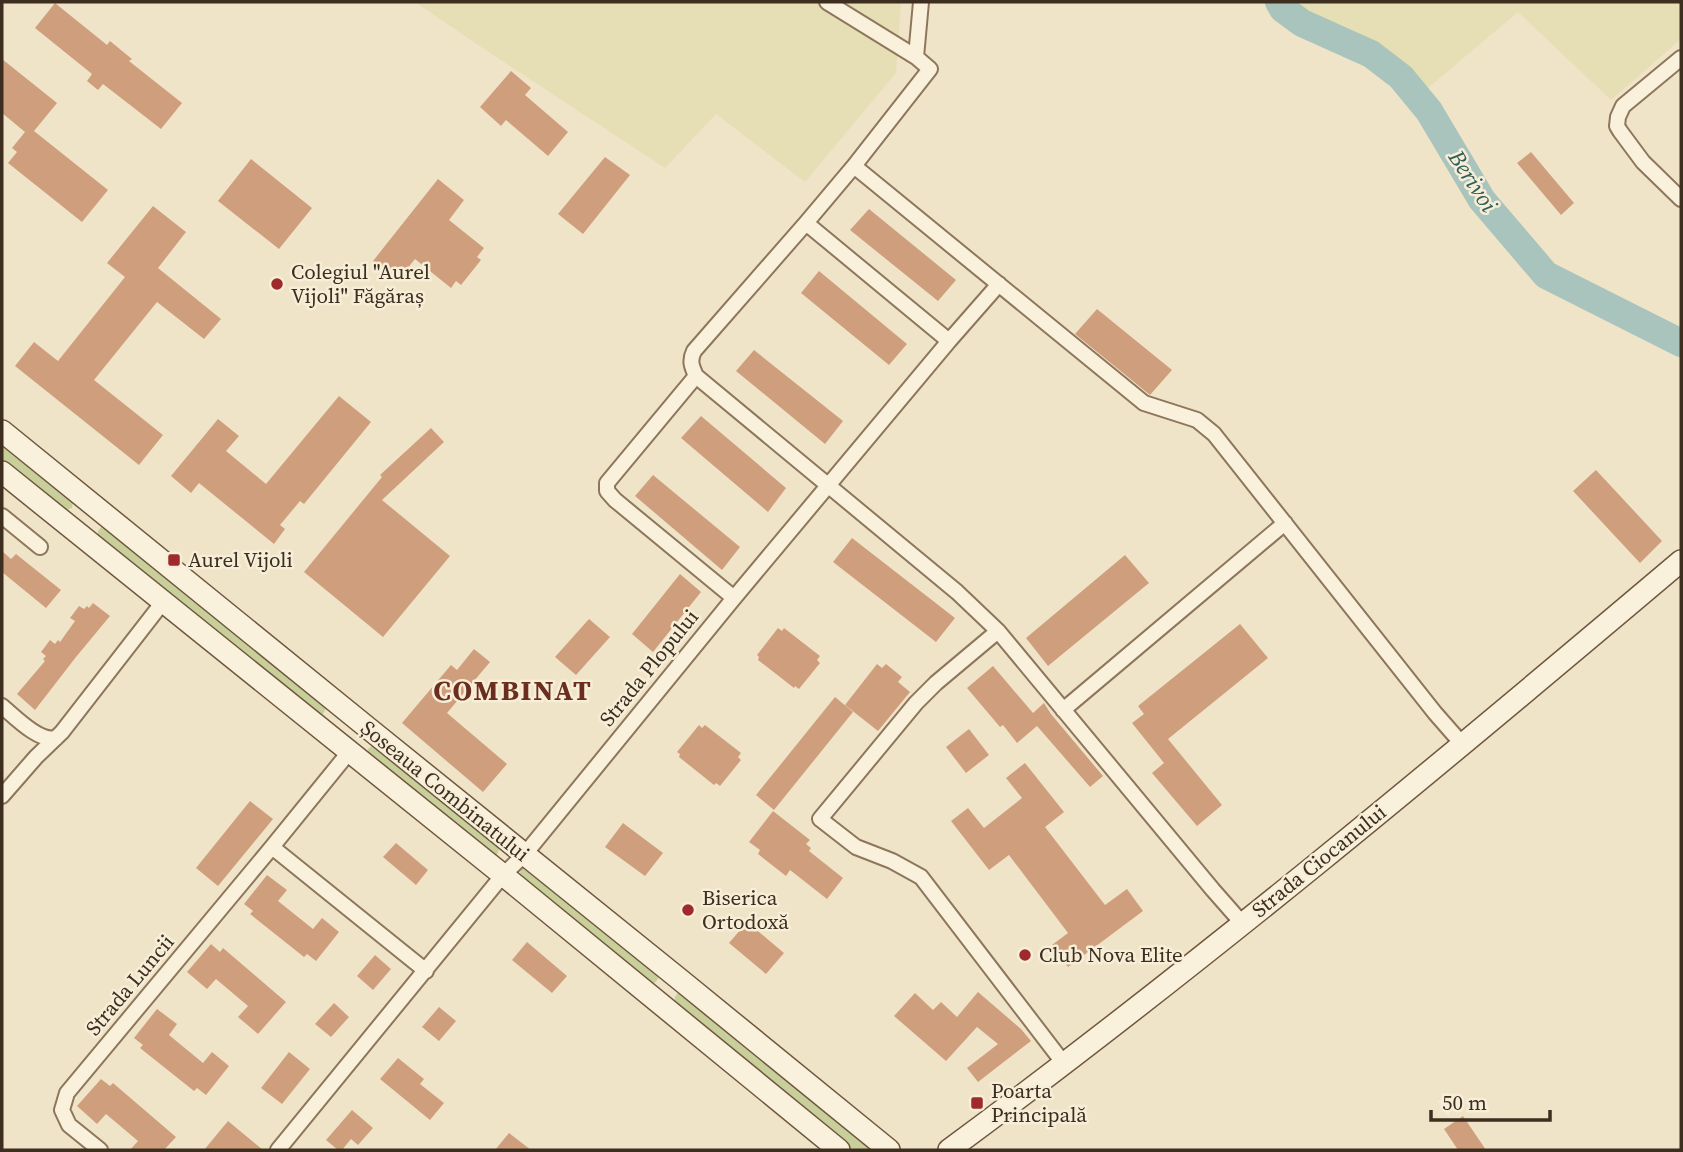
<svg xmlns="http://www.w3.org/2000/svg" width="1683" height="1152" viewBox="0 0 1683 1152" font-family="'Source Serif 4',serif">
  <rect width="100%" height="100%" fill="#f0e4c8"/>
  <!-- farmland -->
  <path fill="#e6deb5" d="M415,2H901L896,73L805,182L716,114L665,168L481,47Z
    M1284,2H1681V39L1611,100L1518,12L1422,93L1403,68L1386,57L1298,13Z"/>
  <!-- green -->
  <path fill="#c9cf9b" d="M2,442L73,502L72,508L63,511L2,462Z
    M102,526L108,527L327,706L323,714L319,716L97,537L98,531Z
    M375,743L500,846L497,855L493,856L367,754L368,749Z
    M524,868H530L657,972C660,979 657,983 649,985L519,878L521,869Z
    M679,991L875,1150H852L674,1003L675,997Z"/>
  <g fill="none" stroke-linecap="round" stroke-linejoin="round">
    <!-- river -->
    <path stroke="#a9c4bc" stroke-width="28" d="M1279,2L1283,9L1302,23L1371,54L1401,77L1429,111L1482,200L1546,275L1681,343"/>
  </g>
  <!-- building -->
  <path fill="#cf9f7d" d="M55,3L107,45L110,41L132,59L129,61L182,103L161,129L103,84L98,90L87,81L92,74L35,28Z
    M2,59L57,103L34,131L108,190L82,222L8,163L17,152L12,148L25,132L2,113Z
    M511,71L531,88L525,95L568,132L548,156L506,120L501,126L480,107Z
    M1531,152L1574,203L1561,215L1517,163Z
    M605,157L630,175L583,234L558,214Z
    M251,159L312,208L279,249L218,201Z
    M438,179L464,200L449,220L484,248L477,257L481,260L461,285L456,281L451,288L415,259L398,280L373,261Z
    M153,206L186,232L158,268L221,319L204,339L157,302L94,380L163,435L139,465L15,366L34,342L58,361L125,277L107,263Z
    M869,209L956,280L938,301L850,230Z
    M819,271L907,344L889,365L801,293Z
    M1097,309L1172,370L1150,395L1075,334Z
    M754,350L843,421L825,444L736,371Z
    M339,396L371,422L304,504L300,501L280,525L285,529L274,544L199,483L191,493L171,476L218,419L239,436L226,451L266,484Z
    M701,416L786,488L768,512L681,438Z
    M431,428L444,442L382,500L450,556L383,637L304,572L382,477L380,475Z
    M1596,470L1662,541L1640,563L1573,491Z
    M653,475L740,547L722,570L635,496Z
    M852,538L955,618L936,642L833,562Z
    M2,551L11,559L16,554L61,590L46,608L2,572Z
    M1125,555L1149,583L1048,666L1026,638Z
    M680,574L701,592L653,652L632,634Z
    M93,603L110,616L76,657L35,710L17,694L45,661L43,659L46,656L41,652L50,640L55,644L58,640L60,642L75,621L70,618L79,606L84,609L87,606L89,608Z
    M589,619L610,637L576,675L555,657Z
    M1240,624L1268,658L1168,739L1222,805L1197,826L1152,773L1164,763L1132,723L1144,714L1138,706Z
    M778,628L782,631L784,628L820,656L817,660L820,663L799,689L795,686L794,688L758,660L759,657L757,655Z
    M474,649L490,662L447,713L507,764L483,792L402,723L451,665L457,670Z
    M877,664L882,668L886,664L902,677L898,682L910,692L878,731L845,705Z
    M993,666L1033,713L1044,703L1051,714L1103,776L1090,787L1037,726L1017,743L1003,725L1000,727L967,688Z
    M835,697L853,712L774,810L756,795Z
    M699,725L702,728L705,725L741,753L738,757L741,760L720,786L716,783L714,785L679,757L680,754L677,752Z
    M969,729L989,755L966,773L946,747Z
    M1025,763L1064,812L1045,827L1105,905L1127,889L1143,911L1068,967L1052,945L1068,933L1009,855L989,870L951,821L968,808L984,828L1022,798L1006,778Z
    M250,801L273,819L218,886L196,868Z
    M773,811L810,840L806,844L811,848L809,851L843,878L827,899L790,870L786,876L758,854L760,850L749,842Z
    M623,823L663,853L645,876L605,847Z
    M396,843L428,870L416,885L383,857Z
    M267,875L287,890L278,901L313,929L322,918L339,932L316,961L307,954L304,957L250,914L253,911L244,904Z
    M747,922L784,953L766,974L729,943Z
    M527,942L567,976L552,993L512,960Z
    M211,944L220,952L223,948L286,1002L258,1034L238,1017L248,1006L216,979L207,989L187,972Z
    M375,955L391,969L373,990L357,976Z
    M978,992L1021,1029L1031,1041L978,1082L967,1068L998,1044L977,1027L946,1061L894,1016L915,993L933,1010L941,1002L957,1017Z
    M334,1003L349,1017L331,1037L315,1024Z
    M439,1007L456,1021L439,1041L422,1027Z
    M157,1009L177,1024L169,1035L203,1063L212,1052L229,1066L206,1095L197,1088L194,1091L140,1048L143,1045L134,1038Z
    M289,1052L310,1069L282,1104L261,1088Z
    M398,1058L424,1079L420,1084L444,1103L430,1120L380,1079Z
    M101,1079L110,1086L113,1083L176,1137L164,1150H130L138,1141L106,1114L97,1124L77,1106Z
    M352,1110L373,1128L358,1145L351,1139L342,1150H338L326,1140Z
    M1463,1116L1486,1150H1458L1444,1129Z
    M228,1121L263,1150H204Z
    M509,1133L531,1150H495Z"/>
  <g fill="none" stroke-linecap="round" stroke-linejoin="round">
    <!-- street casing -->
    <g stroke="#8d765c" stroke-width="18">
      <path id="street" d="M827,2L916,57L930,69L854,166L1144,403L1197,420L1214,434L1435,713L1463,745
        M916,57L921,2
        M1681,58L1623,106L1618,117L1617,126L1620,131L1643,162L1681,199
        M854,166L806,223L694,351C689,361 692,367 696,376L957,592L998,631L1213,890L1242,923
        M806,223L949,341
        M696,376L607,483V491L615,500L734,598
        M2,516L40,547
        M998,631L936,683L916,703L820,819L856,847L892,861L921,877L1065,1065
        M2,706C15,717 39,742 56,738
        M1063,710L1285,523
        M2,796L36,757L62,732L163,602
        M272,847L426,971
        M100,1150L69,1125L62,1110L67,1093L272,847L350,751
        M278,1150L503,875L525,854L734,598L949,341L999,284"/>
    </g>
    <!-- secondary casing -->
    <g stroke="#6f573f" stroke-width="24">
      <path id="secondary" d="M2,431L368,728L678,978L889,1150
        M2,472L503,875L839,1150
        M949,1150C1201,964 1442,763 1681,561"/>
    </g>
    <!-- street -->
    <use href="#street" stroke="#faf1dc" stroke-width="14"/>
    <!-- secondary -->
    <use href="#secondary" stroke="#faf1dc" stroke-width="21"/>
  </g>
  <!-- markers -->
  <g fill="#9e2a2b" stroke="#f7eed8" stroke-width="2.5">
    <circle cx="277" cy="284" r="7"/>
    <rect x="167" y="553" width="14" height="14" rx="3.5"/>
    <circle cx="688" cy="910" r="7"/>
    <circle cx="1025" cy="955" r="7"/>
    <rect x="970" y="1096" width="14" height="14" rx="3.5"/>
  </g>
  <g text-anchor="middle" stroke-width="5" stroke-linejoin="round" paint-order="stroke">
    <!-- poi labels -->
    <g font-size="21" fill="#3d2e20" stroke="#f7eed8" text-anchor="start">
      <text x="291" y="279">Colegiul "Aurel<tspan x="291" dy="24">Vijoli" Făgăraș</tspan></text>
      <text x="188" y="567">Aurel Vijoli</text>
      <text x="702" y="905">Biserica<tspan x="702" dy="24">Ortodoxă</tspan></text>
      <text x="1039" y="962">Club Nova Elite</text>
      <text x="991" y="1098">Poarta<tspan x="991" dy="24">Principală</tspan></text>
    </g>
    <!-- street labels -->
    <g font-size="21" fill="#3d2e20" stroke="#f7eed8">
      <text transform="translate(649 668) rotate(-51)" y="7">Strada Plopului</text>
      <text transform="translate(445 791) rotate(39)" y="7">Șoseaua Combinatului</text>
      <text transform="translate(1319 861) rotate(-39)" y="7">Strada Ciocanului</text>
      <text transform="translate(130 985) rotate(-50)" y="7">Strada Luncii</text>
    </g>
    <!-- water labels -->
    <g font-size="23" font-style="italic" fill="#2f5d5a" stroke="#f7eed8">
      <text transform="translate(1473 181) rotate(57)" y="8">Berivoi</text>
    </g>
    <!-- district labels -->
    <g font-size="28" font-weight="bold" letter-spacing="2" fill="#6b2e1e" stroke="#f7eed8">
      <text x="513" y="700">COMBINAT</text>
    </g>
  </g>
  <!-- border -->
  <rect width="1683" height="1152" fill="none" stroke="#3d2e20" stroke-width="7"/>
  <!-- scale -->
  <path d="M1431 1110v10h119v-10" fill="none" stroke="#3d2e20" stroke-width="3.5"/>
  <text x="1442" y="1110" font-size="21" fill="#3d2e20" stroke="#f7eed8" stroke-width="5" paint-order="stroke">50 m</text>
</svg>
